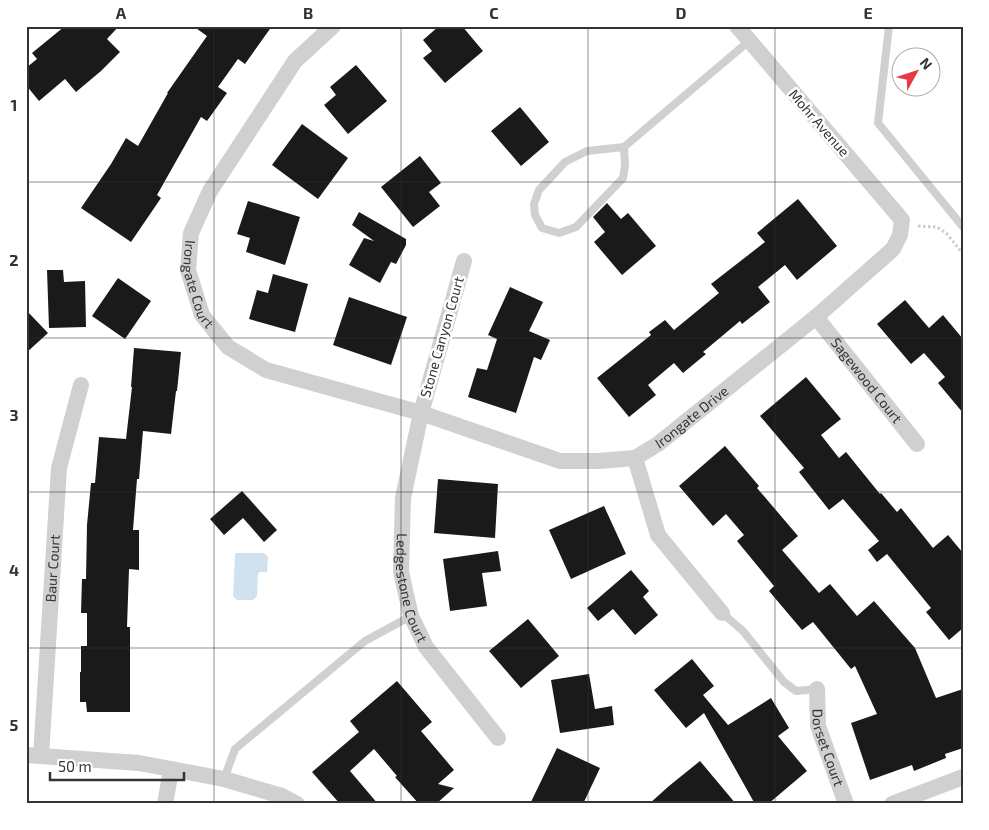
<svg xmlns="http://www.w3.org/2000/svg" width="989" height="830" viewBox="0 0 989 830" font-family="'Exo 2',sans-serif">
  <rect width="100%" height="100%" fill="#fff"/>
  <!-- water -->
  <path fill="#cfe2ee" d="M236,553H264L268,557L267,572H260L258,574L257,596L253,600H237L233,596L235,555Z"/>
  <!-- building -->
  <path fill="#1a1a1a" d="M65,26H119L107,39L120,52L101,71L76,92L65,79L39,101L26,85V68L37,59L32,53Z
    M193,26H272L245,64L238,59L218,87L227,93L207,121L201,117L157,195L161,198L131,242L81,208L111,164L126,138L138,146L168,93H167L207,36Z
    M439,26H462L483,51L445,83L423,58L432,51L423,40Z
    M356,65L387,101L348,134L324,105L336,95L330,87Z
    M520,107L549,142L521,166L491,131Z
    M302,124L348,158L318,199L272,165Z
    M420,156L441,183L429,192L440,206L413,227L381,187Z
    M798,199L837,246L797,280L785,265L758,287L770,302L742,324L740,321L703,352L706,354L683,373L674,363L648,385L656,395L629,417L597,378L651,335L649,332L665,320L674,330L719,293L711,284L765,242L757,233Z
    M248,201L300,217L285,265L246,252L250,238L237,234Z
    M607,203L621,219L628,213L656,246L622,275L594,242L605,232L593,217Z
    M359,212L406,239V245L396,264L391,262L380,283L349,265L364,238L374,241L352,225Z
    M47,270H63L64,282L85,281L86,327L49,328Z
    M273,274L308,284L295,332L249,319L257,290L268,293Z
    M118,278L151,301L125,339L92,316Z
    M510,287L543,302L529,331L550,340L541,360L534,357L516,413L468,397L477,368L487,370L497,339L488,335Z
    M349,297L407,317L391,365L333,345Z
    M905,300L929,328L943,315L963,339V413L938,383L945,377L924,353L911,364L877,324Z
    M26,310L48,333L26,353Z
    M134,348L181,352L177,391H176L171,434L143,431L139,479H137L133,530H139V570L129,569L127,627H130V712H87L86,702H80V672H81V646H87V613H81L82,579H86L87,525L91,483H95L99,437L126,439L132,387H131Z
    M806,377L841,419L821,435L839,458L846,452L880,494L881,493L897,512L901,508L933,548L948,535L963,553V628L949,640L926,612L931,608L887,554L877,562L868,550L879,541L843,499L829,510L799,472L804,468L760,416Z
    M725,446L759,486L757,488L798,536L782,550L819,593L830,584L857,616L874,601L915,648L936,698L963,689V748L945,754L946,758L914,771L912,765L870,780L851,723L877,714L855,666L851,669L813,622L802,630L769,591L774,586L737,541L744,535L726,514L713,526L679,486Z
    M438,479L498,484L495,538L434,533Z
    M242,491L277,530L264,542L243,518L224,535L210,519Z
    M604,506L626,554L571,579L549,530Z
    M498,551L501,571L482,573L487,606L450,611L443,559Z
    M631,570L649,591L643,597L658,615L635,635L613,609L598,621L587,608Z
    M528,619L559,656L521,688L489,651Z
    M692,659L714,686L703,695L728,725L771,698L789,728L778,736L807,771L768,804H755L704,713L686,728L654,690Z
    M589,674L595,709L612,706L614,725L560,733L551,680Z
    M397,681L432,722L421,731L454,770L438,784L454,788L436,804H419L395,777L397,776L374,749L350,771L378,804H340L312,772L359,732L350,721Z
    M557,748L600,768L583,804H530Z
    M700,761L736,804H649L669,786Z"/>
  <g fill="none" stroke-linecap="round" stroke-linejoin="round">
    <!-- path -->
    <path stroke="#cdcdcd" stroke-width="3" stroke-dasharray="2.5 2.5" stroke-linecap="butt" d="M918,226L937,227L947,234L963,254"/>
    <!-- lane -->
    <path stroke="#d0d0d0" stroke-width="8" d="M889,26L878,123L963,227
      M624,147L625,165L623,178L576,227L559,233L542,228L535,215L534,204L539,190L565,162L587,151L624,147L749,41
      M722,613L743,631L784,682L796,691L817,689
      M224,779L235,749L365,641L411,616"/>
    <!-- street -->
    <g stroke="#d0d0d0" stroke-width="16">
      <path id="s1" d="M333,26L295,61L210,191L191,233L188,270L202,315L228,347L266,370L421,413L560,461H598L635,458L658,444L816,317L893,249L900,235L902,220L737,26"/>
      <path id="s2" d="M464,261L421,413L403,498L401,572L411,616L426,647L498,738"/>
      <path id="s3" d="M816,317L917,444"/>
      <path d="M635,458L658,535L722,613"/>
      <path id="s4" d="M817,689L818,726L846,804"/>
      <path d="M26,755L139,763L224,779L282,796L297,804"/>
      <path id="s5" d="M41,756L59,468L81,385"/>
      <path d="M165,804L171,770"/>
      <path d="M892,804L963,777"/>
    </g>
  </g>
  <!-- grid -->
  <path fill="none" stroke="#333" stroke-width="1" stroke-opacity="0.55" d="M214,26V804M401,26V804M588,26V804M775,26V804M26,182H963M26,338H963M26,492H963M26,648H963"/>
  <g text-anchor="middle" stroke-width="5" stroke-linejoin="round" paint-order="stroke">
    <!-- street labels -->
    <g font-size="14" fill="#333" stroke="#fff">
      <text transform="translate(819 123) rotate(49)" y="5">Mohr Avenue</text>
      <text dy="5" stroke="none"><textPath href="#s1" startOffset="306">Irongate Court</textPath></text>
      <text transform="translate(442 337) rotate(-74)" y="5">Stone Canyon Court</text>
      <text dy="5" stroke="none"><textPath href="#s3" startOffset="81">Sagewood Court</textPath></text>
      <text dy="5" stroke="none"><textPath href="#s1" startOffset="876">Irongate Drive</textPath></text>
      <text dy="5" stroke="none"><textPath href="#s5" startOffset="188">Baur Court</textPath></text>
      <text dy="5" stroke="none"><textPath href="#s2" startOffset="336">Ledgestone Court</textPath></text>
      <text dy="5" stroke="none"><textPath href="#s4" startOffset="60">Dorset Court</textPath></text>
    </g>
  </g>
  <!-- border -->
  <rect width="989" height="830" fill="none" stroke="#ffffff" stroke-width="55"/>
  <!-- north arrow -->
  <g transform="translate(916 72) rotate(50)"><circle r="24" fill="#ffffff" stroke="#adadad"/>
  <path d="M0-4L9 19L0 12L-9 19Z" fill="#e63946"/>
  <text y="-8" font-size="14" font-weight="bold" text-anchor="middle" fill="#333333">N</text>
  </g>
  <!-- scale -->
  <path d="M50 772v8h134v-8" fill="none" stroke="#333333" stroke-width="2.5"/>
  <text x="58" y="772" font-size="15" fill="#333333" stroke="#ffffff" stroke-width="4" paint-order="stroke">50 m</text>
  <rect x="28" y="28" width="934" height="774" fill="none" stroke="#333" stroke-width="2"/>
  <g font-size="16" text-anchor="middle" font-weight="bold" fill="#333">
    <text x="121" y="19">A</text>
    <text x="308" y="19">B</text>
    <text x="494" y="19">C</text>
    <text x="681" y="19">D</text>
    <text x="868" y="19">E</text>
    <text x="14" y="111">1</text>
    <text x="14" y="266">2</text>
    <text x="14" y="421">3</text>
    <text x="14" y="576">4</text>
    <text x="14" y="731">5</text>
  </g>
</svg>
